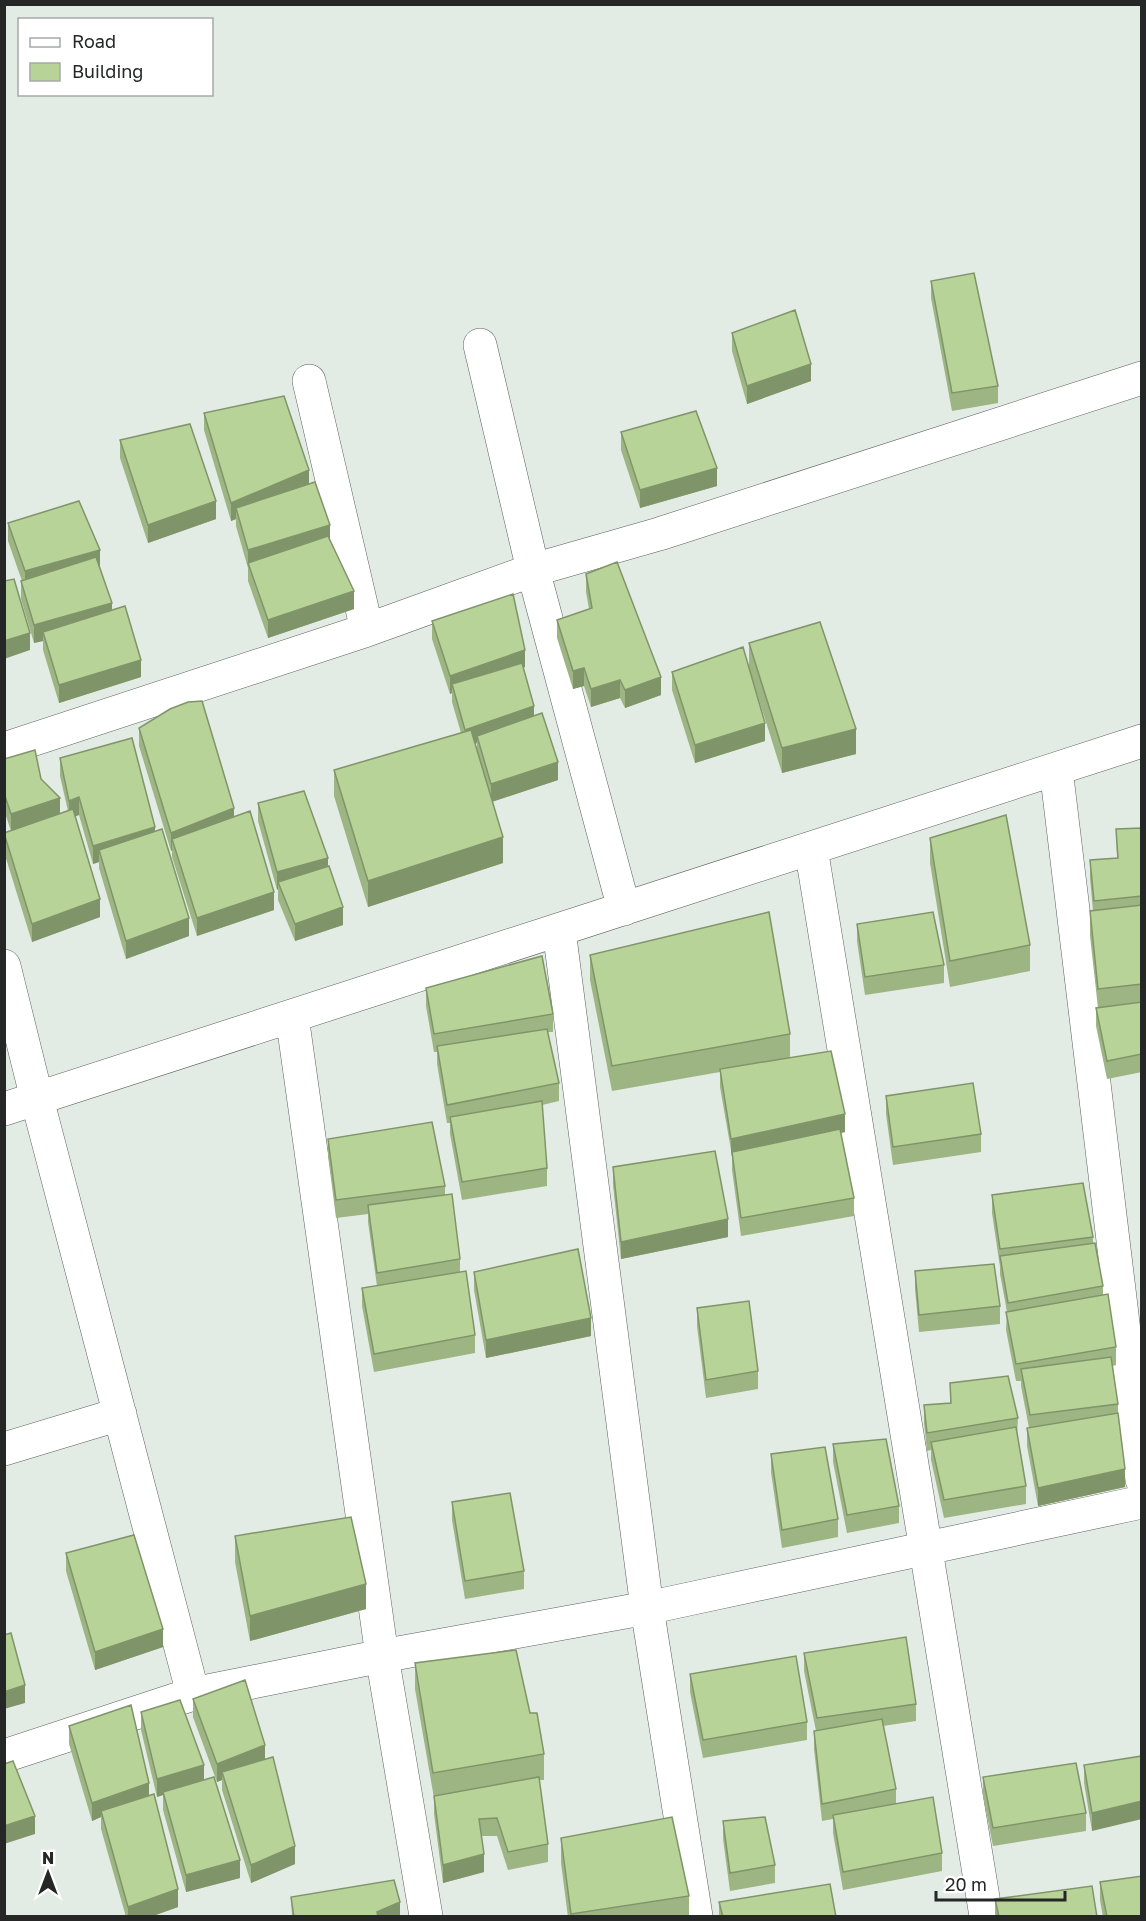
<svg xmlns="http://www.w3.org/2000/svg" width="1146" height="1921" viewBox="0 0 1146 1921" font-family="'Golos Text',sans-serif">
  <rect width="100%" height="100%" fill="#e3ebe5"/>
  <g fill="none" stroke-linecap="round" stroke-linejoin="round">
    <!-- minor casing -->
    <g stroke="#5a615c" stroke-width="34">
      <path id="minor" d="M480,345L533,570L624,909
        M309,381L367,630
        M4,749L367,630L533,570L659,534L1142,378
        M1056,769L1142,1480
        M811,848L986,1916
        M559,930L647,1608L696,1916
        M4,966L37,1099L193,1694L382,1656L647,1608L1142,1502
        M292,1016L382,1656L426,1916
        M4,1109L1142,741
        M4,1449L120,1414
        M4,1756L193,1694"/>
    </g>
    <!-- minor -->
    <use href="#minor" stroke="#fff" stroke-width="33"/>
  </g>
  <!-- wall -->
  <path fill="#9db582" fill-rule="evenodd" d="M931,281L998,386V403L952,411L931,298Z
    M732,333L811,381L747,404L732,351Z
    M204,413L309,484L354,609L268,638L248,581V568L236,526V519L231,521L204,430Z
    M621,432L717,486L640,508L621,450Z
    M120,440L216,519L148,543L120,458Z
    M8,523L100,567L112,610L141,677L59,703L43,650V641L34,643L21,599V581H22L8,541Z
    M586,574L661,695L625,708L620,698L591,707L584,686L573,689L557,638V620L589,609L586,592Z
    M432,621L525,667L523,668L534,716L558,780L492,802L503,863L368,907L334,796V770L461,733L452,702V693L450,694L432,639ZM477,743V753L475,744Z
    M749,643L856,754L782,773L749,668Z
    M672,672L765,741L695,763L672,690Z
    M139,728L234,817L274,910L197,936L172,857V850L171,851L139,746Z
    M60,758L155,831L189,936L126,959L99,868V862L93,864L79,815L75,816L100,917L32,942L4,852V833L11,831L4,810V759L41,779L60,814L68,811L60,776Z
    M258,803L328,866L343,925L295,941L278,900V889L277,890L258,821Z
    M1142,828V1072L1107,1079L1096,1026V1008H1098L1090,936V911H1093L1090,878V860L1117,858L1116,829Z
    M930,838L1030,945V971L950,987L930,863Z
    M857,924L944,965V983L865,995L857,941Z
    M590,955L790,1034V1057L845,1132L841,1133L854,1198V1216L741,1236L732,1170V1156L720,1087V1072L612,1091L590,980Z
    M426,988L553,1014V1032H548L559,1083V1101L542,1105L547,1168V1186L462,1200L450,1134V1123H447L437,1064V1052H434L426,1006Z
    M886,1096L981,1134V1152L893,1165L886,1114Z
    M328,1139L445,1186V1195L460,1259V1272L475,1335V1353L374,1372L362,1306V1288L377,1286L368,1222V1214L336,1218L328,1156Z
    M613,1167L728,1237L621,1259L613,1185Z
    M992,1195L1093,1237V1243L1103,1286V1295L1116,1347V1365L1113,1366L1118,1404V1413L1125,1487L1038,1506L1027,1446V1428H1029L1021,1386V1381H1016L1006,1330L1007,1312L1000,1274V1267L992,1213Z
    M915,1271L1000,1306V1324L919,1332L915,1289Z
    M474,1272L591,1336L486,1358L474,1290Z
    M697,1308L758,1371V1389L706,1398L697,1326Z
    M950,1383L1018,1418L1017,1436L1026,1486V1504L944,1518L931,1460V1450L927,1451L924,1423V1405L950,1403Z
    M833,1444L899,1506V1523L847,1533L833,1462Z
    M771,1454L838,1519V1537L782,1548L771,1472Z
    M452,1502L524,1571V1589L465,1599L452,1520Z
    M235,1536L366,1609L250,1641L235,1562Z
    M66,1553L163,1647L95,1670L66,1571Z
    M804,1653L916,1704V1721L883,1726L896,1789V1804L942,1853V1871L843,1890L833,1833V1819L822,1821L814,1749V1731H816L804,1671Z
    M415,1663L530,1713L544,1754V1780H539L548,1844V1862L508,1870L497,1836H482L484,1872L443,1883L434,1814V1798L415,1689Z
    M690,1674L807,1722V1740L703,1758L690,1692Z
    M193,1699L265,1760L295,1864L251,1883L222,1790V1780L217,1782L193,1717Z
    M141,1712L204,1780L240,1878L186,1892L163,1810V1795L157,1797L141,1730Z
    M69,1726L149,1796L178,1907L150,1917H126L101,1829V1817L92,1821L69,1744Z
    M1142,1756L1092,1831L1084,1783V1765Z
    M983,1777L1086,1813V1831L993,1846L983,1795Z
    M723,1821L775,1865V1883L730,1891L723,1839Z
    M561,1838L689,1896V1917H568L561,1863Z
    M1100,1882L1142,1917H1103L1100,1900Z
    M291,1897L400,1917H292Z
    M995,1899L1097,1917H995Z
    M719,1902L836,1917H719Z"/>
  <!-- shaded-wall -->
  <path fill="#80946a" d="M811,364V381L747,404V386Z
    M717,468V486L640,508V490Z
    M309,470V488L236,508V519L231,521V503Z
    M216,501V519L148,543V525Z
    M330,525V543L248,563V550Z
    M100,550V568L25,589V571Z
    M354,591V609L268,638V620Z
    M112,603V621L43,632V641L34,643V625Z
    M30,633V650L4,659V641Z
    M525,650V667L454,692L452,684V693L450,694V676Z
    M141,660V677L59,703V685Z
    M584,668V686L573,689V671Z
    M661,677V695L625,708V690Z
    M620,680V698L591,707V689Z
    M534,706V724L477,736V743L465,748V730Z
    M765,723V741L695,763V745Z
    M856,729V754L782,773V748Z
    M558,762V780L491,802V784Z
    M79,797V815L69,819V801Z
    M60,798V816L11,831V814Z
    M234,808V826L172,839V850L171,851V833Z
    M155,827V845L99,850V862L93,864V846Z
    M503,837V863L368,907V881Z
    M328,858V876L278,882V889L277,890V872Z
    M274,892V910L197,936V918Z
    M100,899V917L32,942V924Z
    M343,907V925L295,941V924Z
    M189,918V936L126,959V941Z
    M845,1114V1132L732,1156V1152L731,1156V1139Z
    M728,1219V1237L621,1259V1242Z
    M591,1318V1336L486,1358V1340Z
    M1125,1469V1487L1038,1506V1488Z
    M366,1584V1609L250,1641V1616Z
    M4,1624H6V1642H4Z
    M163,1629V1647L95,1670V1652Z
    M25,1685V1703L4,1709V1692Z
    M265,1745V1763L222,1772V1780L217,1782V1764Z
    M204,1765V1783L163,1792V1795L157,1797V1779Z
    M149,1783V1801L101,1811V1817L92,1821V1803Z
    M1142,1801V1819L1092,1831V1813Z
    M35,1816V1834L4,1844V1826Z
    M295,1846V1864L251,1883V1865Z
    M484,1854V1872L443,1883V1865Z
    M240,1860V1878L186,1892V1875Z
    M178,1889V1907L150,1917H128V1907Z
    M400,1902V1917H377V1912Z"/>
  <!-- building -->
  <path fill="#b7d397" stroke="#80946a" stroke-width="1.5" d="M974,273L998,386L952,393L931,281Z
    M795,310L811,364L747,386L732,333Z
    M284,396L309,470L231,503L204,413Z
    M696,411L717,468L640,490L621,432Z
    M190,424L216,501L148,525L120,440Z
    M315,482L330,525L248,550L236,508Z
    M79,501L100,550L25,571L8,523Z
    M328,536L354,591L268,620L248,563Z
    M96,557L112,603L34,625L21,581Z
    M617,562L661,677L625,690L620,680L591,689L584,668L573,671L557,620L592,608L586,574Z
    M14,579L30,633L4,641V581Z
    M513,594L525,650L450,676L432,621Z
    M125,606L141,660L59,685L43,632Z
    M820,622L856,729L782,748L749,643Z
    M743,647L765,723L695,745L672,672Z
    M522,663L534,706L465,730L452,684Z
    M202,701L234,808L171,833L139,728L170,709L188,702Z
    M542,713L558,762L491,784L477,736Z
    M471,730L503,837L368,881L334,770Z
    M132,738L155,827L93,846L79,797L69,801L60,758Z
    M35,750L41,779L60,798L11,814L4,793V759Z
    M304,791L328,858L277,872L258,803Z
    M73,809L100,899L32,924L4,833Z
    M250,811L274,892L197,918L172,839Z
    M1006,815L1030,945L950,961L930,838Z
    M1142,828V896L1094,901L1090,860L1118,858L1116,829Z
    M162,829L189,918L126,941L99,850Z
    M329,866L343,907L295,924L278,882Z
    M1142,905V984L1098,989L1090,911Z
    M769,912L790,1034L612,1066L590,955Z
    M933,912L944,965L865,977L857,924Z
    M542,956L553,1014L434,1034L426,988Z
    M1142,1002V1054L1107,1061L1096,1008Z
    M547,1029L559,1083L447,1105L437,1046Z
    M831,1051L845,1114L731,1139L720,1069Z
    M973,1083L981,1134L893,1147L886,1096Z
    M542,1101L547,1168L462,1182L450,1117Z
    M432,1122L445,1186L336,1200L328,1139Z
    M840,1129L854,1198L741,1218L732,1152Z
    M715,1151L728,1219L621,1242L613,1167Z
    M1083,1183L1093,1237L1000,1249L992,1195Z
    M452,1194L460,1259L377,1273L368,1205Z
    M1095,1243L1103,1286L1008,1303L1000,1256Z
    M578,1249L591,1318L486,1340L474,1272Z
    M994,1264L1000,1306L919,1315L915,1271Z
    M466,1271L475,1335L374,1354L362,1288Z
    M1108,1294L1116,1347L1016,1364L1006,1312Z
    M749,1301L758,1371L706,1380L697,1308Z
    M1111,1357L1118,1404L1030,1415L1021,1369Z
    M1008,1376L1018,1418L927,1433L924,1405L951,1403L950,1383Z
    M1118,1413L1125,1469L1038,1488L1027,1428Z
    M1016,1427L1026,1486L944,1500L931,1442Z
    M886,1439L899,1506L847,1515L833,1444Z
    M825,1447L838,1519L782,1530L771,1454Z
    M510,1493L524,1571L465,1581L452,1502Z
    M351,1517L366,1584L250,1616L235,1536Z
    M134,1535L163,1629L95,1652L66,1553Z
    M11,1633L25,1685L4,1692V1635Z
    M906,1637L916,1704L817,1718L804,1653Z
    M516,1650L530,1713H537L544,1754L433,1773L415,1663Z
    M796,1656L807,1722L703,1740L690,1674Z
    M245,1680L265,1745L217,1764L193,1699Z
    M180,1700L204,1765L157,1779L141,1712Z
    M131,1705L149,1783L92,1803L69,1726Z
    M882,1719L896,1789L822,1804L814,1731Z
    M1142,1756V1801L1092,1813L1084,1765Z
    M273,1757L295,1846L251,1865L222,1772Z
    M13,1761L35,1816L4,1826V1764Z
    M1076,1763L1086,1813L993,1828L983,1777Z
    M214,1777L240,1860L186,1875L163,1792Z
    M539,1777L548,1844L508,1852L497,1818L479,1819L484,1854L443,1865L434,1796Z
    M154,1794L178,1889L128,1907L101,1811Z
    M933,1797L942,1853L843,1872L833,1815Z
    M672,1817L689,1896L571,1914L561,1838Z
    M765,1817L775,1865L730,1873L723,1821Z
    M1142,1876V1917H1107L1100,1882Z
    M394,1880L400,1902L377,1912L378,1917H294L291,1897Z
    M830,1884L836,1917H723L719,1902Z
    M1092,1886L1097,1917H999L995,1899Z"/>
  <!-- border -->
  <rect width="1146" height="1921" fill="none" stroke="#242725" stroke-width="12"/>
  <!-- legend -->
  <rect x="18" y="18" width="195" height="78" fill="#ffffff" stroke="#a7a9a8" stroke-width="1.5"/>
  <rect x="30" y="38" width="30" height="9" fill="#ffffff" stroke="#a7a9a8" stroke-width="1.5"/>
  <text x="72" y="48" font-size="18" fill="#242725">Road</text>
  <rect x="30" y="63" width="30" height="18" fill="#b7d397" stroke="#a7a9a8" stroke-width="1.5"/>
  <text x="72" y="78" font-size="18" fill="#242725">Building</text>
  <!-- north arrow -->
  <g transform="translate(48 1873)" stroke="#ffffff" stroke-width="4.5" paint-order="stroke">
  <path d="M0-4.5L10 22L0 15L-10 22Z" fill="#242725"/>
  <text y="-9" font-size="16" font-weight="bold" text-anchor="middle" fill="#242725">N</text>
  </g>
  <!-- scale -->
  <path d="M936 1891v9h129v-9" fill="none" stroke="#242725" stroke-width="3"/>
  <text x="945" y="1891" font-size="18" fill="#242725" stroke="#ffffff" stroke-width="4.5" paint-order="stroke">20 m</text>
</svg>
